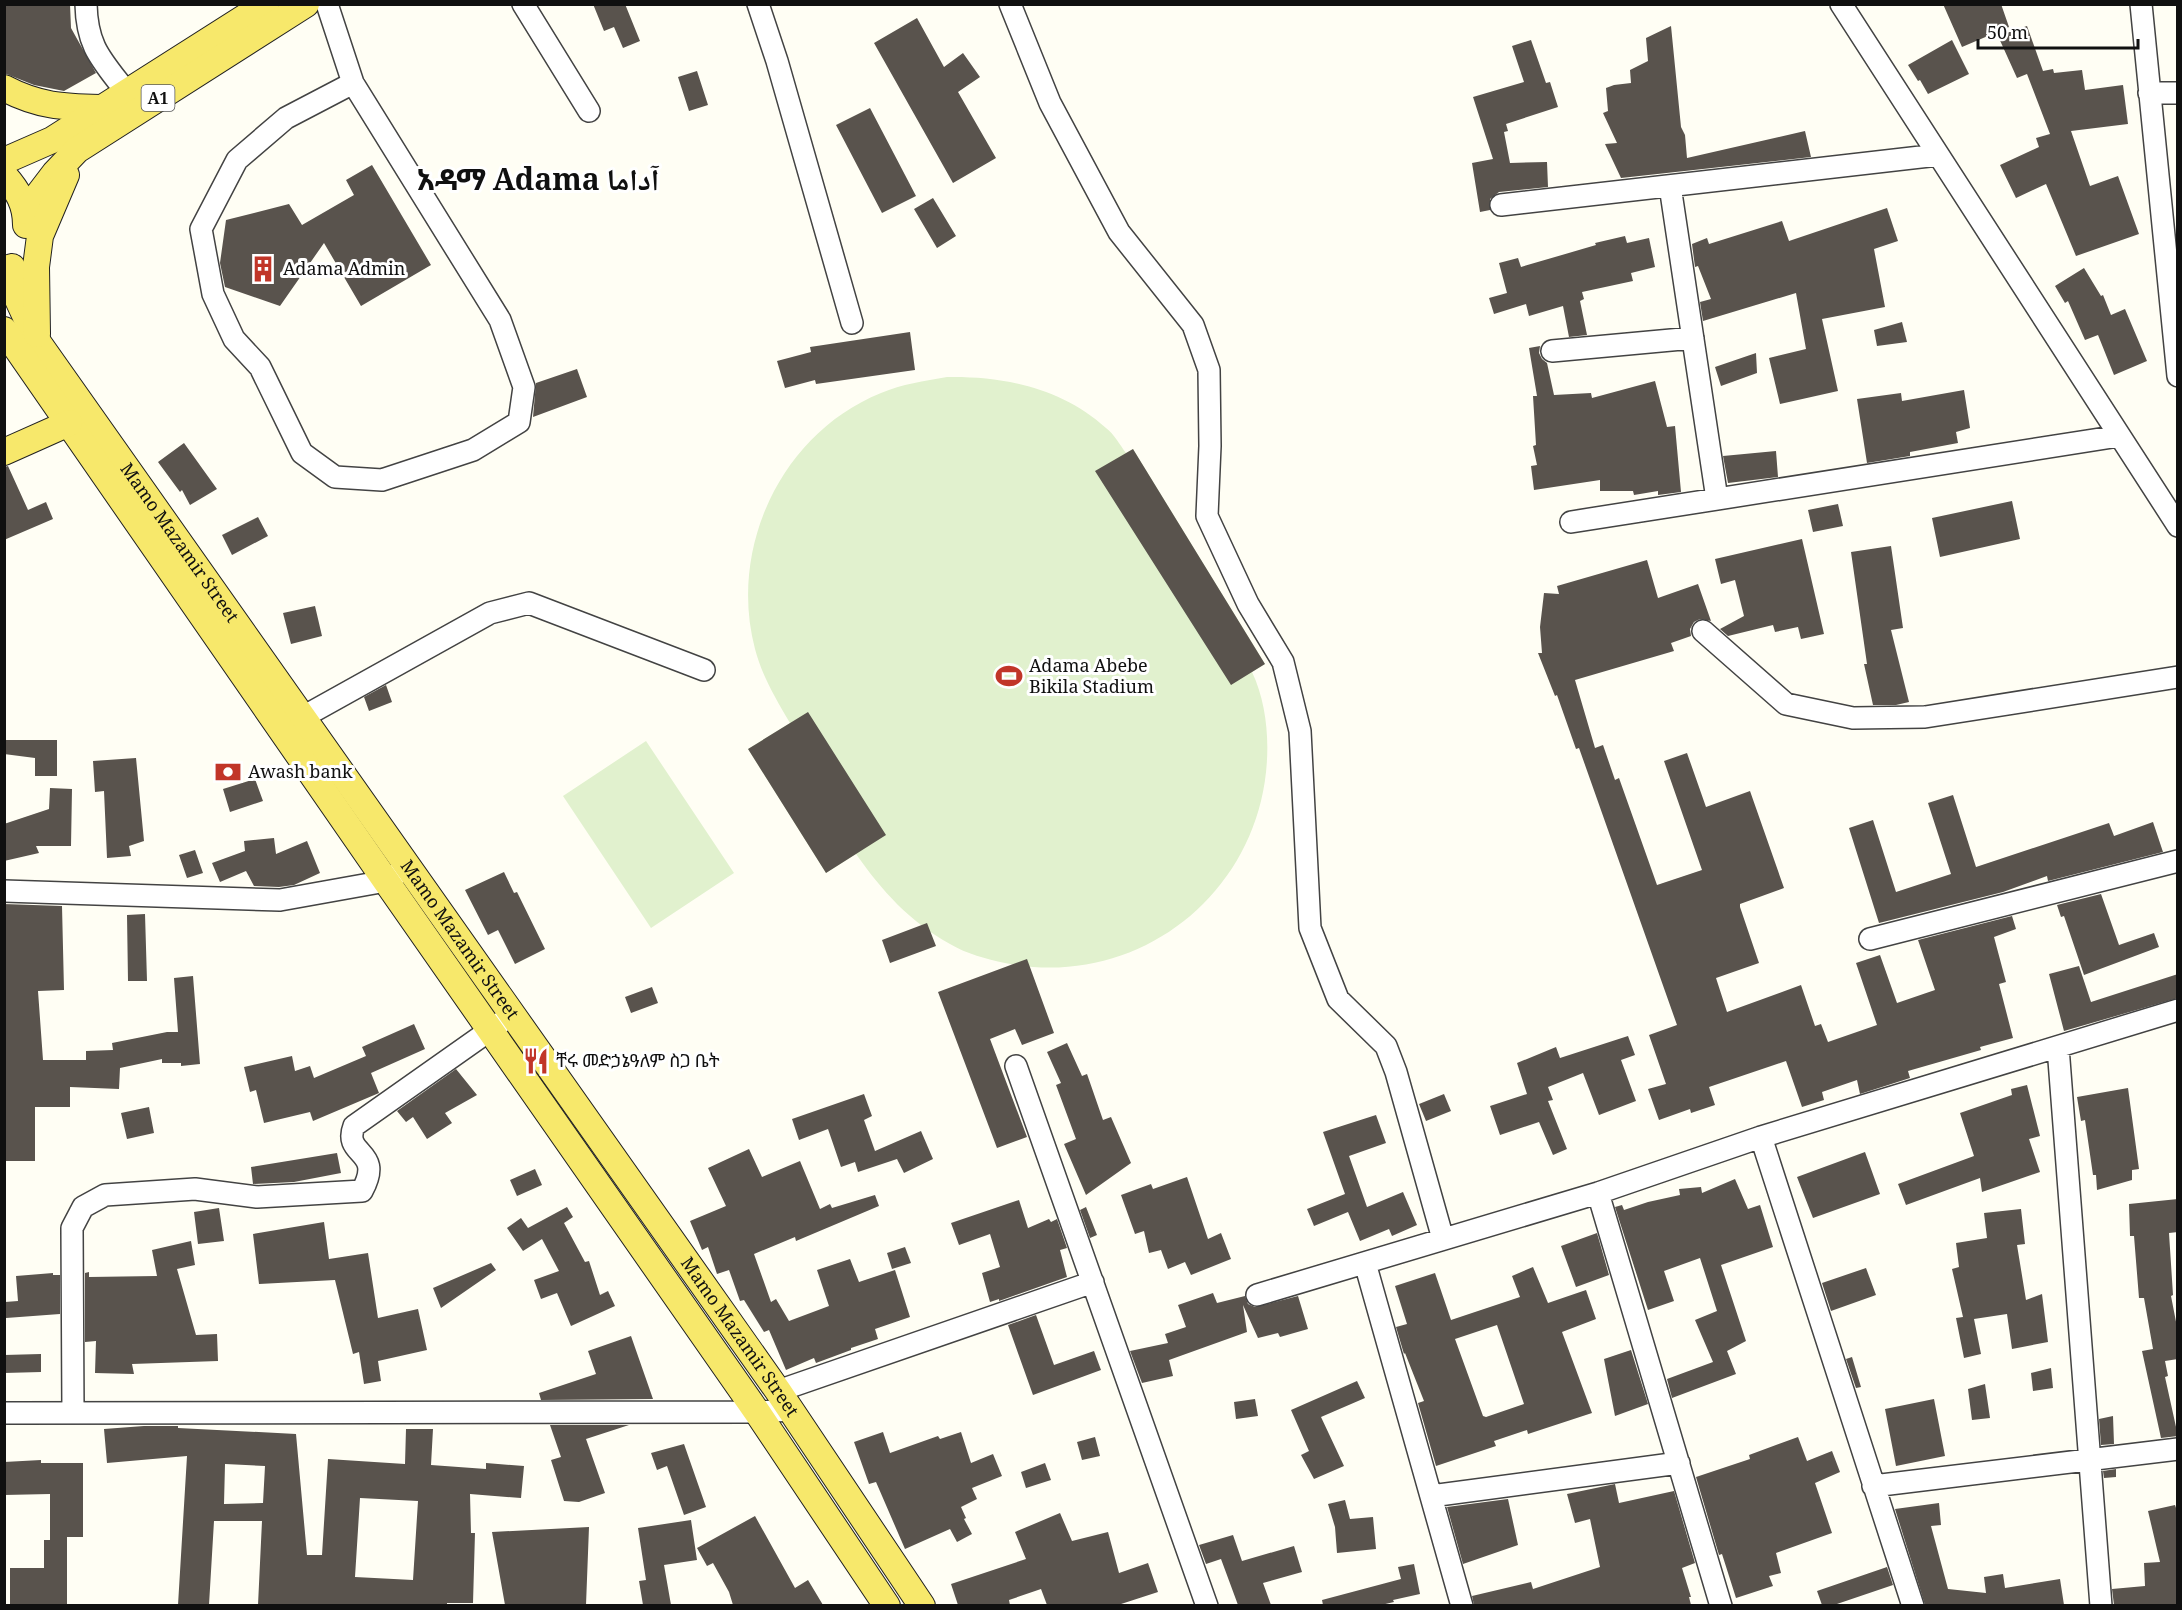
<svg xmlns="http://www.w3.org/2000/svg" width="2182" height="1610" viewBox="0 0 2182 1610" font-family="Georgia,'Noto Naskh Arabic','Noto Sans Ethiopic',serif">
  <rect width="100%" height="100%" fill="#fffef4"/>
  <!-- pitch -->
  <path fill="#e1f1ce" d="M947,377C1004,376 1062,388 1106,428C1114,434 1120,445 1126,453L1133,449L1265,664L1252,672C1270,710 1271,760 1261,801C1233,915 1121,987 1005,963C986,959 967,954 950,944C910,922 882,891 856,854L826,873L748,749L790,723C776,699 762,676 755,649C728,547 782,433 881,393C902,384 924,381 947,377Z
    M646,741L734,873L651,928L563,796Z"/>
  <!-- building -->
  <path fill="#59534d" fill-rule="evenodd" d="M4,4H70L71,28L96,73L64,91L34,85L4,73Z
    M593,4H625L640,41L623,48L614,27L604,31Z
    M1943,4H2001L2009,27L1962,47Z
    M917,18L944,67L963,53L980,77L958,92L996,158L953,183L874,43Z
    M1671,26L1681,127L1685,135L1687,158L1805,131L1811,157L1621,178L1605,144L1617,143L1603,113L1608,111L1606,88L1614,85L1631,83L1630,70L1648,61L1646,38Z
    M2027,26L2043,71L2053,69L2054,73L2082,70L2085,90L2123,85L2128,124L2071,131L2090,186L2118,176L2139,234L2076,256L2046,184L2016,198L2000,165L2039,147L2036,138L2050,134L2027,74L2017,78L1998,36Z
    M1531,40L1546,83L1550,82L1558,107L1506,124L1508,131L1504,132L1510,163L1547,162L1548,187L1499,192L1490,199V210L1480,212L1472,163L1493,159L1473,97L1524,82L1512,46Z
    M1952,40L1969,74L1928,94L1920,80L1918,81L1908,65Z
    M697,71L708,105L689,111L678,77Z
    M870,108L916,196L882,213L836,125Z
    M372,165L431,265L361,306L324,243L280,306L225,287L220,263L226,220L289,204L302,225L354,195L346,180Z
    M933,198L956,236L937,248L914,209Z
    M1887,208L1898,241L1874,249L1885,307L1822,319L1838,391L1780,404L1769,358L1806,349L1796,293L1703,321L1700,302L1711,299L1698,266L1695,267L1692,244L1707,238L1709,244L1782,221L1789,241Z
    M1625,236L1627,243L1649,238L1655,267L1631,273L1633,281L1582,292L1584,299L1580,301L1587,335L1569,337L1563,306L1529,316L1526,304L1494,314L1489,298L1507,293L1499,263L1518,258L1521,267L1596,245L1595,243Z
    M2084,268L2101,296L2103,295L2111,315L2125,309L2147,361L2114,375L2098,335L2085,340L2068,301L2065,303L2055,286Z
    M1902,322L1907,342L1877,346L1874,330Z
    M910,332L915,370L816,384L815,380L785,388L777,361L811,352L810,347Z
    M1540,346L1539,353L1542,359L1547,363L1554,395L1591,393L1592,398L1655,381L1667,427L1675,426L1681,492L1658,495V491L1634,495L1633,491H1600V480L1534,490L1531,466L1537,465L1533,446L1536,445L1533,396H1537L1529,348Z
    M1756,353L1757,373L1721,386L1715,367Z
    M577,369L587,397L533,417L536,383Z
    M1964,390L1970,428L1956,432L1958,443L1910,452V456L1867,463L1857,399L1901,393L1902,401Z
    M184,443L217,489L190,505L182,490L180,492L158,462Z
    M1133,449L1265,664L1231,685L1095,471Z
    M1776,451L1778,477L1728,483L1723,456Z
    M8,466L28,510L46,502L53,519L4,540V467Z
    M2012,501L2020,539L1940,557L1932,518Z
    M1838,504L1843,526L1813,532L1808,510Z
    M258,517L268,536L232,555L222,535Z
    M1802,539L1824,634L1801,639L1798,627L1775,632L1773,625L1728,636L1720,629L1744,616L1735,580L1721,584L1715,559Z
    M1891,546L1903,628L1891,630L1909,702L1896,705H1873L1864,664H1867L1851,552Z
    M1647,560L1658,598L1698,584L1711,621L1700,619L1694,622L1690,629L1691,636L1671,643L1674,651L1575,680L1595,748L1603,745L1615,780L1619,778L1657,885L1702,870L1664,761L1687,753L1706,807L1750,791L1784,888L1740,904V907L1759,963L1716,978L1727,1012L1801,985L1815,1026L1821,1024L1828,1042L1877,1025L1856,963L1880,955L1897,1003L1935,990L1918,940L2012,916L2016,929L1994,937L2006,982L1999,984L2013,1038L1980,1047L1981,1050L1908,1071L1910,1078L1860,1094L1857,1080L1822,1092L1824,1100L1802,1107L1786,1061L1709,1087L1715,1105L1691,1113L1690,1109L1659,1120L1648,1089L1666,1084L1649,1035L1677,1025L1579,748L1576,749L1557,695L1555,696L1538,653H1542L1540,627L1544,593L1559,594L1557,586Z
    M315,606L322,636L291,644L283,613Z
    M386,685L392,702L369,711L364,697Z
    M808,712L886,835L826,873L748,749Z
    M4,740H57V776H35V758L4,754Z
    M136,758L144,841L129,846L131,856L107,858L104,791L95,792L93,761Z
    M255,779L263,801L230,812L223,789Z
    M50,788L72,789L71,846H36L39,853L4,861V824L49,809Z
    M1953,795L1976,867L2109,823L2114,836L2153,822L2163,852L2048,881L2047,876L2003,892L1879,923L1849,828L1873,820L1896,892L1951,874L1928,803Z
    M274,838L276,854L307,841L320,873L294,885L279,887L254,886L246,871L220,882L212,863L245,851L244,841Z
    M195,850L203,873L187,878L179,855Z
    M504,872L514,893L517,892L545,949L515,964L498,930L488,935L465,890Z
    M2101,894L2119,945L2154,933L2159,947L2084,975L2064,916L2061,917L2057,905Z
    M4,904L62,906L64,990L38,991L43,1060H86V1051L113,1050L112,1043L167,1032H178L174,978L193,976L200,1064L181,1066V1063H162V1059L120,1068L119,1089L70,1087V1107H35V1161H4Z
    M145,914L147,981H128L127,915Z
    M927,923L936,946L890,963L882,940Z
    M1027,959L1054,1033L1022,1045L1015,1029L990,1039L1027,1137L997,1148L938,992Z
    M2079,966L2091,1002L2178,974V998L2064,1031L2049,974Z
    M652,987L658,1003L631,1013L625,997Z
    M414,1024L425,1049L371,1073L379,1093L313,1121L310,1112L264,1123L256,1090L250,1092L244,1067L292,1056L295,1071L310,1066L314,1078L366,1056L362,1047Z
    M1628,1036L1635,1055L1621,1060L1636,1101L1599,1115L1583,1073L1548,1087L1553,1100L1548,1101L1567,1149L1553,1155L1539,1122L1500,1135L1490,1106L1527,1094L1517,1063L1556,1047L1560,1058Z
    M1067,1043L1082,1076L1087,1074L1103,1120L1111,1117L1131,1163L1086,1195L1064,1144L1076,1139L1056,1085L1061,1083L1047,1052Z
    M456,1069L477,1095L445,1113L452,1123L427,1139L413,1117L406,1122L397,1111Z
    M2027,1085L2040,1136L2029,1139L2040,1172L1982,1192L1980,1178L1906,1205L1898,1184L1974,1156L1960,1113L2012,1095L2011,1089Z
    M2128,1088L2139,1169L2132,1170V1180L2097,1190L2096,1175H2093L2085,1120L2081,1121L2077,1097Z
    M864,1094L872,1116L864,1120L875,1151L921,1131L933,1159L904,1173L897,1159L858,1172L855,1162L841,1167L828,1129L799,1140L792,1119Z
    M1444,1094L1451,1111L1426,1121L1419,1104Z
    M149,1107L154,1133L127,1139L121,1113Z
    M1376,1115L1386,1143L1349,1156L1367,1207L1403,1192L1417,1225L1392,1236L1389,1229L1360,1241L1348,1212L1314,1226L1307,1209L1345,1194L1323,1132Z
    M749,1149L762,1177L800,1161L820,1209L830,1204L832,1208L875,1195L879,1206L796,1241L795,1237L754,1254L771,1302L776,1299L789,1321L829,1306L817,1270L850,1259L859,1282L895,1270L910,1317L875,1329L878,1339L851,1348V1350L816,1363L814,1358L786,1370L769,1330L764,1332L744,1300L740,1301L729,1270L717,1274L708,1247L702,1250L690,1221L726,1206L708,1168Z
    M1865,1152L1880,1194L1813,1218L1797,1177Z
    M337,1153L341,1173L294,1182L253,1184L251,1167Z
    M535,1169L542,1185L517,1196L510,1180Z
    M1187,1177L1208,1239L1221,1233L1231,1259L1191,1275L1185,1262L1168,1269L1161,1250L1149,1253L1144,1231L1135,1234L1121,1195L1151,1184L1153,1189Z
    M1735,1179L1748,1209L1760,1205L1773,1247L1721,1265L1746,1341L1727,1351L1736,1374L1672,1398L1667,1379L1713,1362L1695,1320L1717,1311L1700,1258L1664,1271L1674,1301L1648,1310L1615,1207L1622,1205L1624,1210L1648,1202L1680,1195L1679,1189L1701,1187L1702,1193Z
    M2178,1199V1232L2169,1233L2173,1295L2171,1296L2178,1332V1359L2165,1361L2168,1376L2165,1377L2178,1436L2161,1438L2142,1351L2153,1349L2144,1298H2139L2134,1236H2130L2129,1204Z
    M1019,1200L1028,1228L1049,1219L1051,1222L1057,1219L1067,1248L1060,1250L1067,1277L999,1301V1299L990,1302L982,1273L1000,1267L990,1234L959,1245L951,1223Z
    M567,1207L573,1217L564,1223L585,1262L589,1261L600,1295L608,1291L615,1306L571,1326L557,1293L541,1299L534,1280L559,1271L542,1239L523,1251L507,1228L521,1218L528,1228Z
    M1086,1207L1097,1235L1090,1238L1080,1210Z
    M219,1208L224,1241L198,1244L194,1212Z
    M2021,1209L2025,1244L2017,1245L2026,1300L2042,1294L2048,1342L2012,1349L2007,1314L1974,1319L1981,1354L1964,1358L1956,1318L1963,1317L1952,1269L1959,1267L1956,1243L1987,1238L1984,1213Z
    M324,1222L329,1259L368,1253L378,1318L418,1309L427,1350L378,1361L381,1381L364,1384L359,1352L353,1354L335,1280L259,1284L253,1234Z
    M1597,1233L1609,1275L1576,1287L1561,1246Z
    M191,1241L195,1265L177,1269L196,1335L217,1334L218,1361L132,1364L134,1374L95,1373L96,1341L85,1342V1273L89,1272V1277L157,1276L152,1250Z
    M905,1247L911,1263L892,1269L887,1253Z
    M491,1263L496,1270L441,1308L433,1288Z
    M1533,1267L1548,1303L1586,1290L1596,1319L1562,1332L1592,1413L1528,1434L1527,1430L1494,1441L1496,1446L1436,1466L1418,1403L1424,1401L1405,1353L1404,1354L1396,1327L1407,1324L1395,1286L1435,1273L1451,1320L1520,1297L1512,1276ZM1497,1325L1524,1404L1486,1417L1483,1416L1455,1339Z
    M1866,1268L1876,1295L1831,1311L1822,1283Z
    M53,1273V1275H60V1314L6,1318L5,1302L18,1301L16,1276Z
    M1213,1293L1217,1303L1245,1296L1248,1304L1255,1307L1298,1296L1308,1329L1280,1337L1278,1333L1258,1338L1243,1305L1247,1332L1169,1360L1173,1376L1142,1383L1130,1351L1168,1343L1165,1334L1186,1327L1178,1305Z
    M1036,1315L1054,1365L1094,1351L1101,1370L1033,1395L1008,1325Z
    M631,1336L653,1399L541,1400L539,1393L596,1374L588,1351Z
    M1631,1350L1648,1404L1615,1416L1604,1359Z
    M41,1354V1372L4,1373V1355Z
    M1852,1357L1861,1387L1856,1388L1846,1359Z
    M2051,1368L2053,1388L2033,1391L2031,1373Z
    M1357,1381L1365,1398L1321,1417L1344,1466L1314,1479L1301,1455L1309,1451L1291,1410Z
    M1985,1384L1990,1418L1972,1420L1968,1389Z
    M1255,1399L1258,1416L1236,1419L1234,1402Z
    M1934,1399L1945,1456L1896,1466L1885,1409Z
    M2113,1416L2114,1444L2101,1445L2099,1419Z
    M550,1425H629L586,1439L605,1493L579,1502L564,1501L551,1460L561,1457Z
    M144,1426H178V1428L296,1434L307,1555H322L328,1459L405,1464L406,1429H433L431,1465L486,1469V1463L524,1466L521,1498L470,1494L471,1533H475L473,1603H447V1605H258L262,1521H214L209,1605H178L187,1456L107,1463L104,1429ZM225,1464L265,1466L263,1503L224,1504ZM360,1498L418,1501L413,1580L355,1577Z
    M883,1432L890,1453L938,1436L940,1439L961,1432L971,1463L993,1454L1002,1476L972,1488L977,1499L961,1507L966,1518L964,1519L972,1534L957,1542L950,1529L905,1549L876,1482L869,1484L854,1442Z
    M1095,1437L1100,1456L1082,1460L1077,1442Z
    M1798,1437L1807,1461L1832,1451L1840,1472L1815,1483L1832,1533L1776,1553L1781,1573L1769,1576L1773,1586L1736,1598L1722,1554L1719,1555L1696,1477L1750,1459L1749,1455Z
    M684,1444L706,1507L684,1515L667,1466L657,1470L651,1453Z
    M41,1460V1463H83V1537H67V1605H10V1568H44V1540H50V1494L4,1495V1462Z
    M1045,1463L1051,1480L1026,1488L1021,1472Z
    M2116,1469V1477L2104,1478L2103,1471Z
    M1615,1484L1619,1503L1674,1491L1695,1563L1682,1568L1691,1597H1689L1691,1605H1474L1472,1596L1531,1582L1533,1589L1600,1567L1590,1519L1575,1523L1567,1494Z
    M1508,1499L1518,1545L1463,1564L1447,1507Z
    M1345,1500L1350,1519L1373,1517L1376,1549L1337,1553L1335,1527L1328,1504Z
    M1939,1503L1941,1525L1931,1526L1948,1589L1986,1593L1984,1577L2003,1574L2005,1588L2060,1579L2064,1605H1925L1895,1509Z
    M2175,1505L2178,1514V1605H2114L2112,1589L2145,1586L2144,1563L2160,1562L2148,1511Z
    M1060,1513L1072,1541L1108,1532L1119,1573L1148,1563L1158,1592L1118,1605H1047L1041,1589L1009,1600L1010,1605H958L951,1584L1026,1559L1015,1532Z
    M755,1516L795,1588L808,1580L823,1605H733L729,1592L713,1563L707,1566L697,1548Z
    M691,1520L697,1560L664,1565L671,1605H643L639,1581L646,1580L638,1528Z
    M589,1527L586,1605H505L492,1532Z
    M1233,1535L1242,1561L1294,1546L1302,1572L1263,1583L1271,1605H1238L1221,1559L1206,1564L1199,1545Z
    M1414,1564L1420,1594L1393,1600L1394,1602L1381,1605H1323L1322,1600L1401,1579L1398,1567Z
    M1887,1567L1893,1585L1834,1605H1822L1817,1591Z"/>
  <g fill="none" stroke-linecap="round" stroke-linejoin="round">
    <!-- minor casing -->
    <g stroke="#434343" stroke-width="24">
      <path id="minor" d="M86,4C87,48 102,60 127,93
        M327,4L353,83L500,320L524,387L519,422L473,450L382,480L335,477L302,453L260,367L234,339L213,294L201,229L237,160L286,118L353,83
        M523,4L589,111
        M758,4L777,61L852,323
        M1010,4L1050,103L1119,232L1193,325L1209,370L1210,446L1207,516L1248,604L1283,662L1300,731L1310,928L1338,999L1386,1046L1396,1072L1443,1239
        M1841,4L2178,526
        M2141,4L2178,376
        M2149,93H2178
        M1670,186L1717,499
        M1501,205L1938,155
        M1552,351L1693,338
        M1571,522L2119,436
        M1703,631L1786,704L1853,718L1925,717L2178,677
        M303,717L490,613L529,603L704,670
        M4,891L280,900L386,881L398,873
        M1870,939L2178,861
        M2058,1047L2101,1606
        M1016,1066L1207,1606
        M1761,1137L1913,1606
        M1598,1193L1721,1606
        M1365,1263L1462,1606
        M1257,1295L1598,1193L1761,1137L2178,1010
        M778,1391L1093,1282
        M4,1413L757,1412L792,1410
        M73,1413L72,1228L83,1207L105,1195L195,1189L257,1197L362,1191C385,1149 342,1157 354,1126L503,1021
        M1873,1486L2178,1449
        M1431,1496L1679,1463"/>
    </g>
    <!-- major casing -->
    <g stroke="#212121" stroke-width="28">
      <g id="major">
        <path d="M4,88C40,107 65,107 104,108"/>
        <path d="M4,161L52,140L266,4"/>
        <path d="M4,175C18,191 26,204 26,225"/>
        <path d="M26,211L55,173L77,150L306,4"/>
        <path id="s1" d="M12,267L14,291L37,341L778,1391L922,1606"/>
        <path d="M4,330L386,881L757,1412L887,1606"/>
        <path d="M37,334L36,267L40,236L66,175"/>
        <path d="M4,452L69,423"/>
      </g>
    </g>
    <!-- minor -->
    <use href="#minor" stroke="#fff" stroke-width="21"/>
    <!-- major -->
    <use href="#major" stroke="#f7e86b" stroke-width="26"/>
  </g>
  <!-- icons -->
  <defs>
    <g id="building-bare" transform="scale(2.07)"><path d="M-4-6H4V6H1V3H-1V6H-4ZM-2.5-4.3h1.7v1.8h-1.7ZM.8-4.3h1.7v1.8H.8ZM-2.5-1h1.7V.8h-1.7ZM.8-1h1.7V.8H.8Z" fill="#c13528" stroke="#fff" stroke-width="2.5" paint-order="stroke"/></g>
    <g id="stadium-bare" transform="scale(2.07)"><path d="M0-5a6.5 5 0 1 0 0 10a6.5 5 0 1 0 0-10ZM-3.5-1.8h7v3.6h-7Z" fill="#c13528" stroke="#fff" stroke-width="2.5" paint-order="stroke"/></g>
    <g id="bank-bare" transform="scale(2.07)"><path d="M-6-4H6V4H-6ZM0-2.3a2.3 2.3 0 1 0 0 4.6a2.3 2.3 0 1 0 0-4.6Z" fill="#c13528" stroke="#fff" stroke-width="2.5" paint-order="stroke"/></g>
    <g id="restaurant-bare" transform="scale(2.07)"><path d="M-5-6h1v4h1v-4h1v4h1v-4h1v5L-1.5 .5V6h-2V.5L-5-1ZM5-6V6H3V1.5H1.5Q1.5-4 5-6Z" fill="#c13528" stroke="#fff" stroke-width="2.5" paint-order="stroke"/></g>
  </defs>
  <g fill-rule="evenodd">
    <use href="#building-bare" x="263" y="269"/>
    <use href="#stadium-bare" x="1009" y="676"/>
    <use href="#bank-bare" x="228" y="772"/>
    <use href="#restaurant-bare" x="536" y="1061"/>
  </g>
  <g text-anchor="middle" stroke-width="6" stroke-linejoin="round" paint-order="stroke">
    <!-- shield labels -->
    <rect fill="#fff" stroke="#585858" stroke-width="1.5" x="141.5" y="85" width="33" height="26" rx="4.5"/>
    <g font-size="16" font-weight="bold" fill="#101010">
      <text x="158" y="104">A1</text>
    </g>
    <!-- poi labels -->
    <g font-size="18" fill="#101010" stroke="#fff" text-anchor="start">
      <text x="283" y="275">Adama Admin</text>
      <text x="1029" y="672">Adama Abebe<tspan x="1029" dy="21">Bikila Stadium</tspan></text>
      <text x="248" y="778">Awash bank</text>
      <text x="556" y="1067">ቸሩ መድኃኔዓለም ስጋ ቤት</text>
    </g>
    <!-- street labels -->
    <g font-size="18" fill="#101010" stroke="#fff">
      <text dy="6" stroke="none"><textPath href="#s1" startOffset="326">Mamo Mazamir Street</textPath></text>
      <text dy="6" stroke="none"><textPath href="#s1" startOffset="812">Mamo Mazamir Street</textPath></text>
      <text dy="6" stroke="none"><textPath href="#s1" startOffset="1298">Mamo Mazamir Street</textPath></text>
    </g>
    <!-- town labels -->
    <g font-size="30" font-weight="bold" fill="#101010" stroke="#fff">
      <text x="538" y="190">አዳማ Adama آداما</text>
    </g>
  </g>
  <!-- border -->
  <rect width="2182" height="1610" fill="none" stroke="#101010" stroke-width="12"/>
  <!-- scale -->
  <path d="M1978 39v9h160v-9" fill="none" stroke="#101010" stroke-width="3"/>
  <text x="1987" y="39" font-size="18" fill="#101010" stroke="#ffffff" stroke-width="4.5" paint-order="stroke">50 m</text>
</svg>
